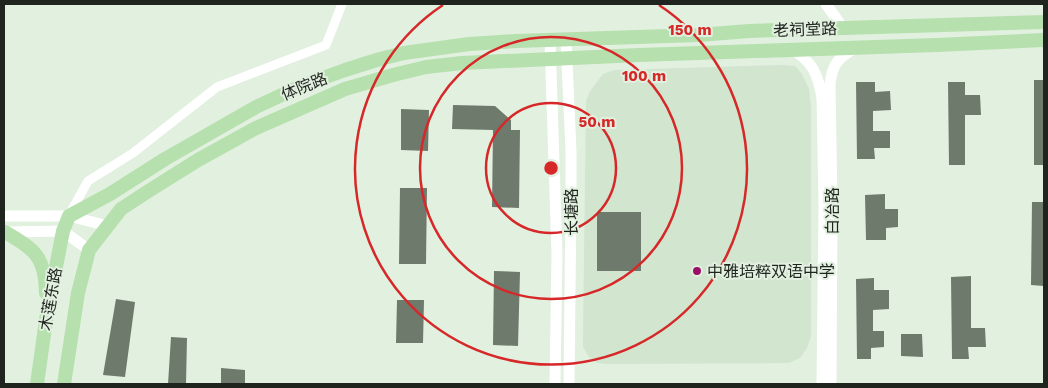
<svg xmlns="http://www.w3.org/2000/svg" width="1048" height="388" viewBox="0 0 1048 388" font-family="'Work Sans','Noto Sans SC',sans-serif">
  <rect width="100%" height="100%" fill="#e2f0e0"/>
  <!-- built -->
  <path fill="#d2e5cf" d="M782,65L795,66L802,74L809,89L811,107V336L807,348L800,358L789,363L607,364L597,363L589,357L583,347V335L586,101L590,91L603,74L614,70Z"/>
  <!-- building -->
  <path fill="#6e7a6c" d="M1034,80H1044V165H1034Z
    M856,82H875V92L890,91L891,110L873,111V131H890V148H874L875,159H857Z
    M948,82H965V95H980L981,115H965V165H949Z
    M453,105L495,106L511,120V130H520L519,208L492,207L493,130L452,129Z
    M401,109L429,110L428,151L401,150Z
    M400,188H427L426,264H399Z
    M885,194V209H898V227L886,228V240H866L865,195Z
    M1032,202H1044V286L1031,285Z
    M597,212H641V271H597Z
    M494,271L520,272L518,346L493,345Z
    M971,276V328H985L986,347H968L969,359H952L951,277Z
    M874,278V290H889V309L873,310V331H884V347L871,348V359H857L856,279Z
    M116,299L135,302L125,377L103,375Z
    M397,300H424L423,343H396Z
    M901,334H922L923,357L901,356Z
    M171,337L187,338L186,384H168Z
    M221,368L245,370V384H221Z"/>
  <g fill="none" stroke-linecap="round" stroke-linejoin="round">
    <!-- street -->
    <path stroke="#fff" stroke-width="9" d="M69,215L88,181L133,153L217,87L326,45L342,4"/>
    <!-- secondary -->
    <path stroke="#fff" stroke-width="11" d="M826,4L843,28
      M550,40L557,254L555,384
      M566,40L571,151V199L569,384
      M791,49C813,61 818,75 822,98L824,205L822,384
      M4,216H69L108,226
      M4,232L63,231L89,250
      M831,384L832,205L830,85C832,64 838,58 855,48"/>
    <!-- primary -->
    <path stroke="#b6e0ad" stroke-width="14" d="M5,232C35,250 45,256 46,293
      M37,384L47,313L63,231L69,216L110,194L165,159L256,107L301,86L345,70L380,59L404,53L469,44L516,41L699,35L749,31L1044,22
      M64,384L78,293L89,250L121,209L147,192L198,160L256,128L345,89L393,75L426,67L462,63L639,55L937,45L1044,40"/>
  </g>
  <!-- distance rings -->
  <g fill="none" stroke="#d62828" stroke-width="2.5">
    <circle cx="551" cy="168" r="65"/>
    <circle cx="551" cy="168" r="131"/>
    <path d="M659 5A196 196 0 1 1 443 5"/>
  </g>
  <!-- markers -->
  <circle fill="#991064" stroke="#e2f0e0" stroke-width="2" cx="697" cy="271" r="5"/>
  <g text-anchor="middle" stroke-width="4" stroke-linejoin="round" paint-order="stroke">
    <!-- street labels -->
    <g font-size="16" fill="#1f241e" stroke="#e2f0e0">
      <text transform="translate(805 29) rotate(-2)" y="6">老祠堂路</text>
      <text transform="translate(304 86) rotate(-22)" y="6">体院路</text>
      <text transform="translate(832 211) rotate(-90)" y="6">白冶路</text>
      <text transform="translate(571 212) rotate(-90)" y="6">长塘路</text>
      <text transform="translate(50 299) rotate(-80)" y="6">木莲东路</text>
    </g>
    <!-- poi labels -->
    <g font-size="16" fill="#1f241e" stroke="#e2f0e0" text-anchor="start">
      <text x="707" y="277">中雅培粹双语中学</text>
    </g>
  </g>
  <circle cx="551" cy="168" r="8" fill="#d62828" stroke="#e2f0e0" stroke-width="2.5"/>
  <g font-size="15" text-anchor="middle" font-weight="bold" fill="#d62828" stroke="#e2f0e0" stroke-width="4" stroke-linejoin="round" paint-order="stroke">
    <text x="690" y="35">150 m</text>
    <text x="644" y="81">100 m</text>
    <text x="597" y="127">50 m</text>
  </g>
  <!-- border -->
  <rect width="1048" height="388" fill="none" stroke="#1f241e" stroke-width="10"/>
</svg>
